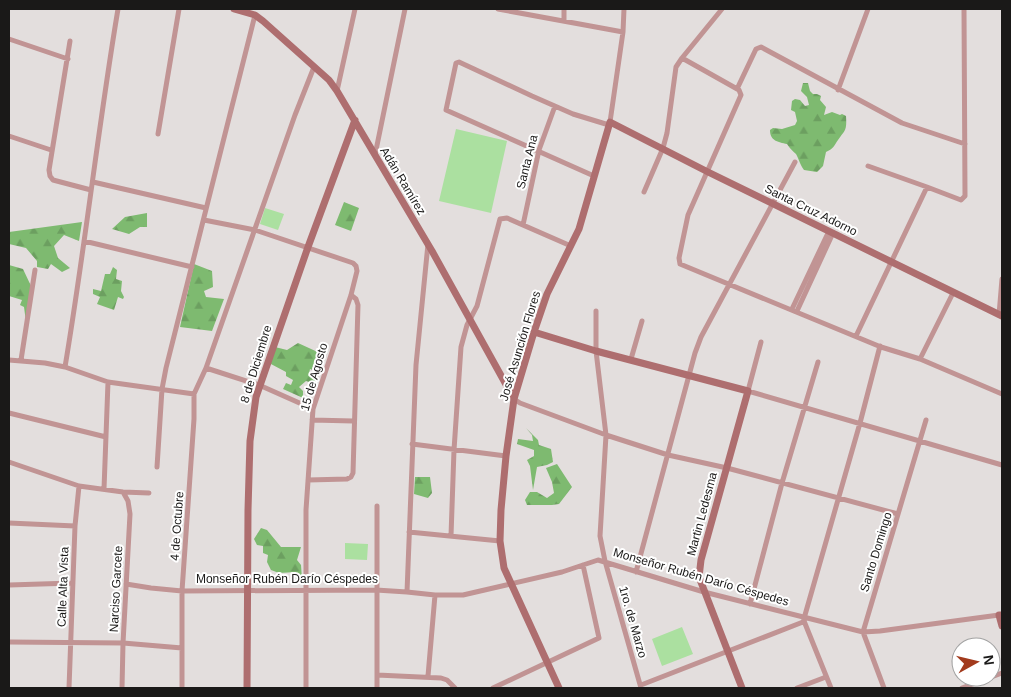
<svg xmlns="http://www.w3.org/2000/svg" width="1011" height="697" viewBox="0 0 1011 697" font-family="Arial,sans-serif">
  <defs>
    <pattern id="forest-firs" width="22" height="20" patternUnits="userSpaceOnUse" patternTransform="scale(1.25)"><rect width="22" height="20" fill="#7eba70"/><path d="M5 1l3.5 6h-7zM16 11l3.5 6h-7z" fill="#6c9f60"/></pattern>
  </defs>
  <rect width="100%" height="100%" fill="#e3dedd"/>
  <!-- forest -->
  <path fill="url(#forest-firs)" d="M803,83H808L810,91L813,94H817L821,96L820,100L826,107L824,115L832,112L840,115L842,114L846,116C847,131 845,130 838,140C834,146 833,149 826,152L823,166L817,172L804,170C800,165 799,159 796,154C793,151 790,149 787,144C778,142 770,141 770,130L773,128L782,129L795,125L797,121L795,112L791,110L792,101L795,99L800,100L805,106L809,105L807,97L801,91Z
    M344,202L359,208L351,231L335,225Z
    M147,213V227H140L129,234L112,229L125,217Z
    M82,222L79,241L64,235L54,246L58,258L70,268L62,272L51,264L48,269L37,267V261L26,248L9,244V232Z
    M194,264L212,271L213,287L204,291L206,297L224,299L212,331L180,327Z
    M9,265L23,269L31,286L26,322L24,307L20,305L22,300L9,296Z
    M113,267L117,270L116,279L122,281L121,291L124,297L123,299L118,297L114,310L97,304L100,297L93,294V289L101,291L105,274H110Z
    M298,343L322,354L319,373L310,369L309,374L317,377L315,384L306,381L299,387L303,391V398L283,389L286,383L291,385L293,380L286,376V372L269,363L275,347L287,350Z
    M526,428L538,440L539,445L551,449L553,462L547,465L537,467L533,490L530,466L527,460L534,456V450L517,444L518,439L533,441L532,435Z
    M557,464L572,487L559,504L552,505H527L525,500L530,492H537L547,498L554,493L552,482L546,468Z
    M415,477H430L432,493L428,498L414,494Z
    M261,528L267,530L281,547H301L297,560L301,565L302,579H296V572L279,573L271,570L267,562L268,555L263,553V546L257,545L254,539Z"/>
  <!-- park -->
  <path fill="#abe0a0" d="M456,129L507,141L491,213L439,201Z
    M265,208L284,214L278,230L260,224Z
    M345,543L368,544L367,560L345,559Z
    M682,627L693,654L662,666L652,639Z"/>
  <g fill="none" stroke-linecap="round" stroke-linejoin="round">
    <!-- street -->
    <path stroke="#c19494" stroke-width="5" d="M498,9L623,32
      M564,21V9
      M9,39L68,59
      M70,41L49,170L50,176L53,180L91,190
      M682,58L739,90L741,95L688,215L679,258L680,264L881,347L920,359L1002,394
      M737,89L756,49L761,47L902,123L965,144
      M838,90L868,9
      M337,91L355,9
      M610,122L623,32L624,9
      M158,134L179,9
      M9,136L51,150
      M375,155L405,9
      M868,166L927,187
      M594,176L446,110L456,63L459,62L532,96L573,114L609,125
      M93,182L206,208
      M644,192L663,148L667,133L676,67L682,58L722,9
      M204,220L255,230L353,263L356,266L357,271L351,295L313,409L306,510V688
      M523,225L539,150L555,106
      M84,241L192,267
      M792,309L829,231
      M596,311V351L606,435L600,536L605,561L641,688
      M797,311L833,233
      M999,315L1002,279
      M856,336L927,187L961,200L965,196L964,9
      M761,342L748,391L1002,465
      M631,359L642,321
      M920,359L953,293
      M9,360L45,363L65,367L108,382L194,394
      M21,360L35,270
      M65,367C85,248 98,128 118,9
      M206,368L259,385L313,409
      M514,399L520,403L606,435L668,455L727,468L898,514
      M9,413L106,437
      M312,420L353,421
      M412,444L506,456
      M9,462L79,486L123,492L149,493
      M157,467L162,389L166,368L255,15
      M308,480L347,479L351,477L353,473L358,305L356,299L351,295
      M104,489L108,382
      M9,523L75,526
      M409,532L500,541
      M451,536L454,450L461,347L467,325L477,306L500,219L507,218L571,246
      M636,572L695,353L701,337L795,162
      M126,584L151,588L182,591L376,590L407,592L435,595H463L562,572L598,560L704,592L863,632L880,631L999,615
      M9,585L73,583
      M407,592L416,365L428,244
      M750,604L782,483L818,362
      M804,621L831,688
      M9,642L123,643L182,648
      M377,675L441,678L447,680L455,688
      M428,676L435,595
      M641,685L803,622L860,423L880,346
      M69,688L75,526L79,486
      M122,688L123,643L130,514L128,501L123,492
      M182,688V591L194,419V394L206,368L295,115L314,67
      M377,688V506
      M493,688L599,638L583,565
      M797,688L826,677
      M884,688L863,632L926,420
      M962,688L1002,673"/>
    <!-- secondary -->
    <path stroke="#ae6e6f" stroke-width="7" d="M234,9L255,15L263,21L329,80L337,91L432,251L514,399
      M534,332L596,351L748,391L701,560L699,577L742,688
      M1002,615H999L1002,626
      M247,688L248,510L250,441L256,397L308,247L355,120
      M559,688L504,568L500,541L501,510L506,456L514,399L534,332L547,294L579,229L610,122L708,172L1002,316"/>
  </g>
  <g text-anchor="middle" stroke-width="4" stroke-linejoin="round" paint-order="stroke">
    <!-- street labels -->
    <g font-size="12" fill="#1a1918" stroke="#fff">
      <text transform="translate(527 162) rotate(-76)" y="4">Santa Ana</text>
      <text transform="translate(403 181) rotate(59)" y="4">Adán Ramírez</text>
      <text transform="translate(811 210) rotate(26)" y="4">Santa Cruz Adorno</text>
      <text transform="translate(520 346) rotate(-73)" y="4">José Asunción Flores</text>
      <text transform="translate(256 364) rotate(-73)" y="4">8 de Diciembre</text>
      <text transform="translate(314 377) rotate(-74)" y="4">15 de Agosto</text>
      <text transform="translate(702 514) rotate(-75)" y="4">Martin Ledesma</text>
      <text transform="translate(177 526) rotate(-86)" y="4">4 de Octubre</text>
      <text transform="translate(876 552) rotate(-73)" y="4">Santo Domingo</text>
      <text transform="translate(701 577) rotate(16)" y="4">Monseñor Rubén Darío Céspedes</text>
      <text x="287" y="583">Monseñor Rubén Darío Céspedes</text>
      <text transform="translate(63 587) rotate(-88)" y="4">Calle Alta Vista</text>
      <text transform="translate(116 589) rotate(-87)" y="4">Narciso Garcete</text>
      <text transform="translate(633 622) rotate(74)" y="4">1ro. de Marzo</text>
    </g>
  </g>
  <!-- border -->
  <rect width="1011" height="697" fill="none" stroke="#1a1918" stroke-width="20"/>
  <!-- north arrow -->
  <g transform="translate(976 662) rotate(82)"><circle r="24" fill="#ffffff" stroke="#a3a3a3"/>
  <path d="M0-4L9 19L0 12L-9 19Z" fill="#a23a1d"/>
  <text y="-8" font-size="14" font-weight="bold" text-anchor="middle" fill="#1a1918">N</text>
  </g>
</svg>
